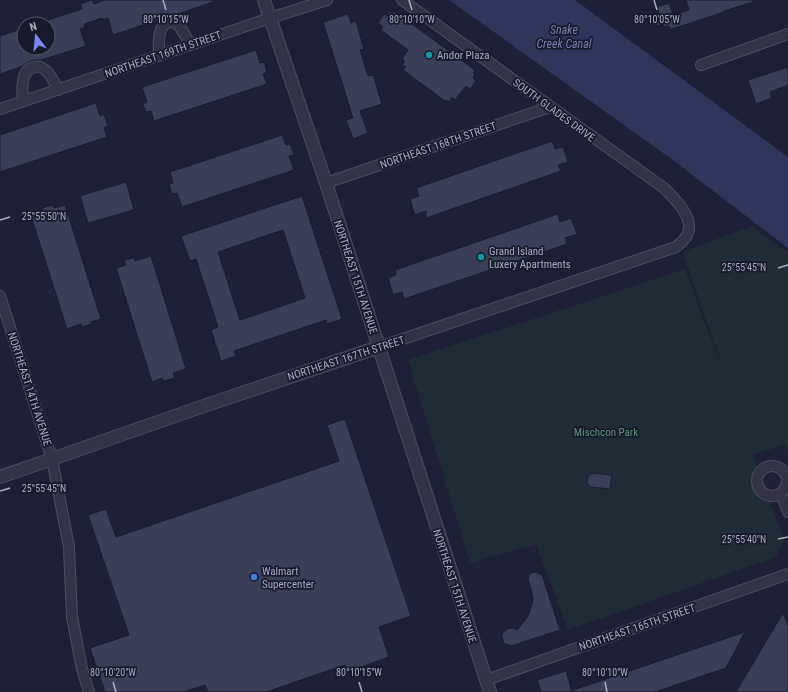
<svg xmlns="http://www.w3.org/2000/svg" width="788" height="692" viewBox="0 0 788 692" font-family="'Roboto Condensed',sans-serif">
  <rect width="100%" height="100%" fill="#1e2135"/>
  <!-- green -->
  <path fill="#202d36" d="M752,226L788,253V452L785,444L753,455L784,540L776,557L568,630L536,544L470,563L408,360L685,269L727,383L683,252Z"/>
  <!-- water -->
  <path fill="#2f355b" d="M449,0H575L788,157V248L670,158Z"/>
  <!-- building -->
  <path fill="#3a3e56" stroke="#191c2c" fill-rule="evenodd" d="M92,0L94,4L105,0H213V2L172,16L165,17L161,19L113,35L108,18L103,20L102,18L84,24L85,27L80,29L86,46L41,60H35L28,62L23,66L0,74V36L24,28V48H48V20L82,9L80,4Z
    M686,0H752L753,2L724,11V12L672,29H670L669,26L664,27L663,24L657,26L654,17L660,15L657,7L669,3L673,15L689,10Z
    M390,11L393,13L394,11L475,70L473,73L475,74L473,78L476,81L470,89L466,86L455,100L452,97L449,102L446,100L445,101L403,70L406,67L402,65L405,61L402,59L408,50L381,30L383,27L378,23L384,14L387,16Z
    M348,14L351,23L356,21L364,49L360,50L368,76L373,75L382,104L360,111L368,133L353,139L346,120L353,118L323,22Z
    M256,50L260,63L264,62L267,72L263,74L267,84L154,121L151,111L146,112L143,104L147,102L142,87Z
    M788,67V85L770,92L772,98L756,104L748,80Z
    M96,103L100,116L104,114L108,126L104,128L107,137L0,172V135Z
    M282,135L286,145L290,144L294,155L289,156L294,170L182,207L177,193L172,194L169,184L173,183L170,172Z
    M552,141L555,149L563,147L568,162L558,165L561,171L426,218V211L415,215L410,199L419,196L416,188Z
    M126,182L134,210L88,223L80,196Z
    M302,196L342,319L327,324L326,320L234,351L236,356L221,361L211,330L218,327L196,259L190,261L181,236ZM283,230L305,298L240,320L218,252Z
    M53,205L54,208L65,205L101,319L91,322L92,324L82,327L81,324L67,329L31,216L44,212L42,208Z
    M558,214L560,222L571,218L577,234L565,238L567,244L404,299L402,292L393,295L388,278L396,275L395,270Z
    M151,256L186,369L173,373L175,378L164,381L162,378L152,382L116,268L126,265L124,260L134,258L135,261Z
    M345,419L411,616L379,627L389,657L347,672L345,665L266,692H208L205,685L184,692H105L90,648L129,635L88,515L106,509L116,537L339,461L327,425Z
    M592,473L612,475L610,489L590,487L587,483L588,476Z
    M536,572L542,575L560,630L511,646L509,645L505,644L503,641L502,636V634L507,629L513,628L517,630L523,623L529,614L532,604L533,599L531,589L528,579L529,575L531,573Z
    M783,613L788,625V692H736Z
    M745,632L726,668L655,692H574L573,690Z
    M566,671L572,692H541L537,680Z"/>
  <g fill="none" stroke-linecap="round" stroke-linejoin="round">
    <!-- minor casing -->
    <g stroke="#4c4f61" stroke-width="12">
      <path id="minor" d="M159,56C159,47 157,30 165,24C167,22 171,22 174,22L180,27L191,45
        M701,65L788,34
        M23,101C22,90 20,69 35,67C38,66 41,67 44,69C50,73 55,83 58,90
        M0,109L270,18L327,0
        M326,183L550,107
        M0,296L52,459L69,547L72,617L82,669L89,692
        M379,347L676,247C681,243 686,239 688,233C694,217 674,198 664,188L402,0
        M757 481a15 15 0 1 1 30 0a15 15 0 1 1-30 0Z
        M781,494L788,512
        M486,680L788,574"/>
    </g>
    <!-- tertiary casing -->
    <g stroke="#4c4f61" stroke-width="14">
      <path id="tertiary" d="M264,0L326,183L490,692
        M0,477L52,459L195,409L379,347"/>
    </g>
    <!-- minor -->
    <use href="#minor" stroke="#323446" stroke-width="10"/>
    <!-- tertiary -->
    <use href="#tertiary" stroke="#323446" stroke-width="12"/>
  </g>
  <!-- ticks -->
  <path fill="none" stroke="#abadc3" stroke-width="1.5" d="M163,0L166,10M409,0L412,10M654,0L657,10M0,220L10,217M778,268L788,265M0,491L10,488M778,539L788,537M113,682L116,692M359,682L362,692M605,682L607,692"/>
  <!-- markers -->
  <g fill="#0f9aa8" stroke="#171a2a" stroke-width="1.5">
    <circle cx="429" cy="55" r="4"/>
    <circle cx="481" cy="257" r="4"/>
  </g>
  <circle fill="#3f7fe0" stroke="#171a2a" stroke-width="1.5" cx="254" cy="577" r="4"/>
  <g text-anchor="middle" stroke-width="3.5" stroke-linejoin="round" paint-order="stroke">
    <!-- street labels -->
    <g font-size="11" fill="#abadc3" stroke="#171a2a">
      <text transform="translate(163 54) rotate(-19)" y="4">NORTHEAST 169TH STREET</text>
      <text transform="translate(554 110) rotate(36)" y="4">SOUTH GLADES DRIVE</text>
      <text transform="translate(438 145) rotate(-19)" y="4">NORTHEAST 168TH STREET</text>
      <text transform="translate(356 277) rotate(72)" y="4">NORTHEAST 15TH AVENUE</text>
      <text transform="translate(346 358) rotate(-18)" y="4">NORTHEAST 167TH STREET</text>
      <text transform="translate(30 389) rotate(72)" y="4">NORTHEAST 14TH AVENUE</text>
      <text transform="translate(455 586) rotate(72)" y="4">NORTHEAST 15TH AVENUE</text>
      <text transform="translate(637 627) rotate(-19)" y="4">NORTHEAST 165TH STREET</text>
    </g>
    <!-- poi labels -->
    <g font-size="11" fill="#abadc3" stroke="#171a2a" text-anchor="start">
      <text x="437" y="59">Andor Plaza</text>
      <text x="489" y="255">Grand Island<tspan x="489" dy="13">Luxery Apartments</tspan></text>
      <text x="262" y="575">Walmart<tspan x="262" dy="13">Supercenter</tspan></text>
    </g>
    <!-- park labels -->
    <g font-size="11" fill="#63937c" stroke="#171a2a">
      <text x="606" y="436">Mischcon Park</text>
    </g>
    <!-- water labels -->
    <g font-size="12" font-style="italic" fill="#7a82b1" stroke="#171a2a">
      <text x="564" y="34">Snake<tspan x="564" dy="14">Creek Canal</tspan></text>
    </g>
  </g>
  <g font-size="10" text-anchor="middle" fill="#abadc3" stroke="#171a2a" stroke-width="3.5" stroke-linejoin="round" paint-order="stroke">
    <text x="166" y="23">80°10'15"W</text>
    <text x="412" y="23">80°10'10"W</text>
    <text x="657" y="23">80°10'05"W</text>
    <text x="44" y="220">25°55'50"N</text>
    <text x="744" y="271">25°55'45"N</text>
    <text x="44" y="492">25°55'45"N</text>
    <text x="744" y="543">25°55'40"N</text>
    <text x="113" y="676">80°10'20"W</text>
    <text x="359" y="676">80°10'15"W</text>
    <text x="605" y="676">80°10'10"W</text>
  </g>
  <!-- north arrow -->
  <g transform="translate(36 36) rotate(344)"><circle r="19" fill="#171a2a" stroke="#525567"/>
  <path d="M0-3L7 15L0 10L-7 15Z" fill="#7a87f9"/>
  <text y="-6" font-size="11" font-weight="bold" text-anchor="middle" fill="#abadc3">N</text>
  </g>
</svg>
